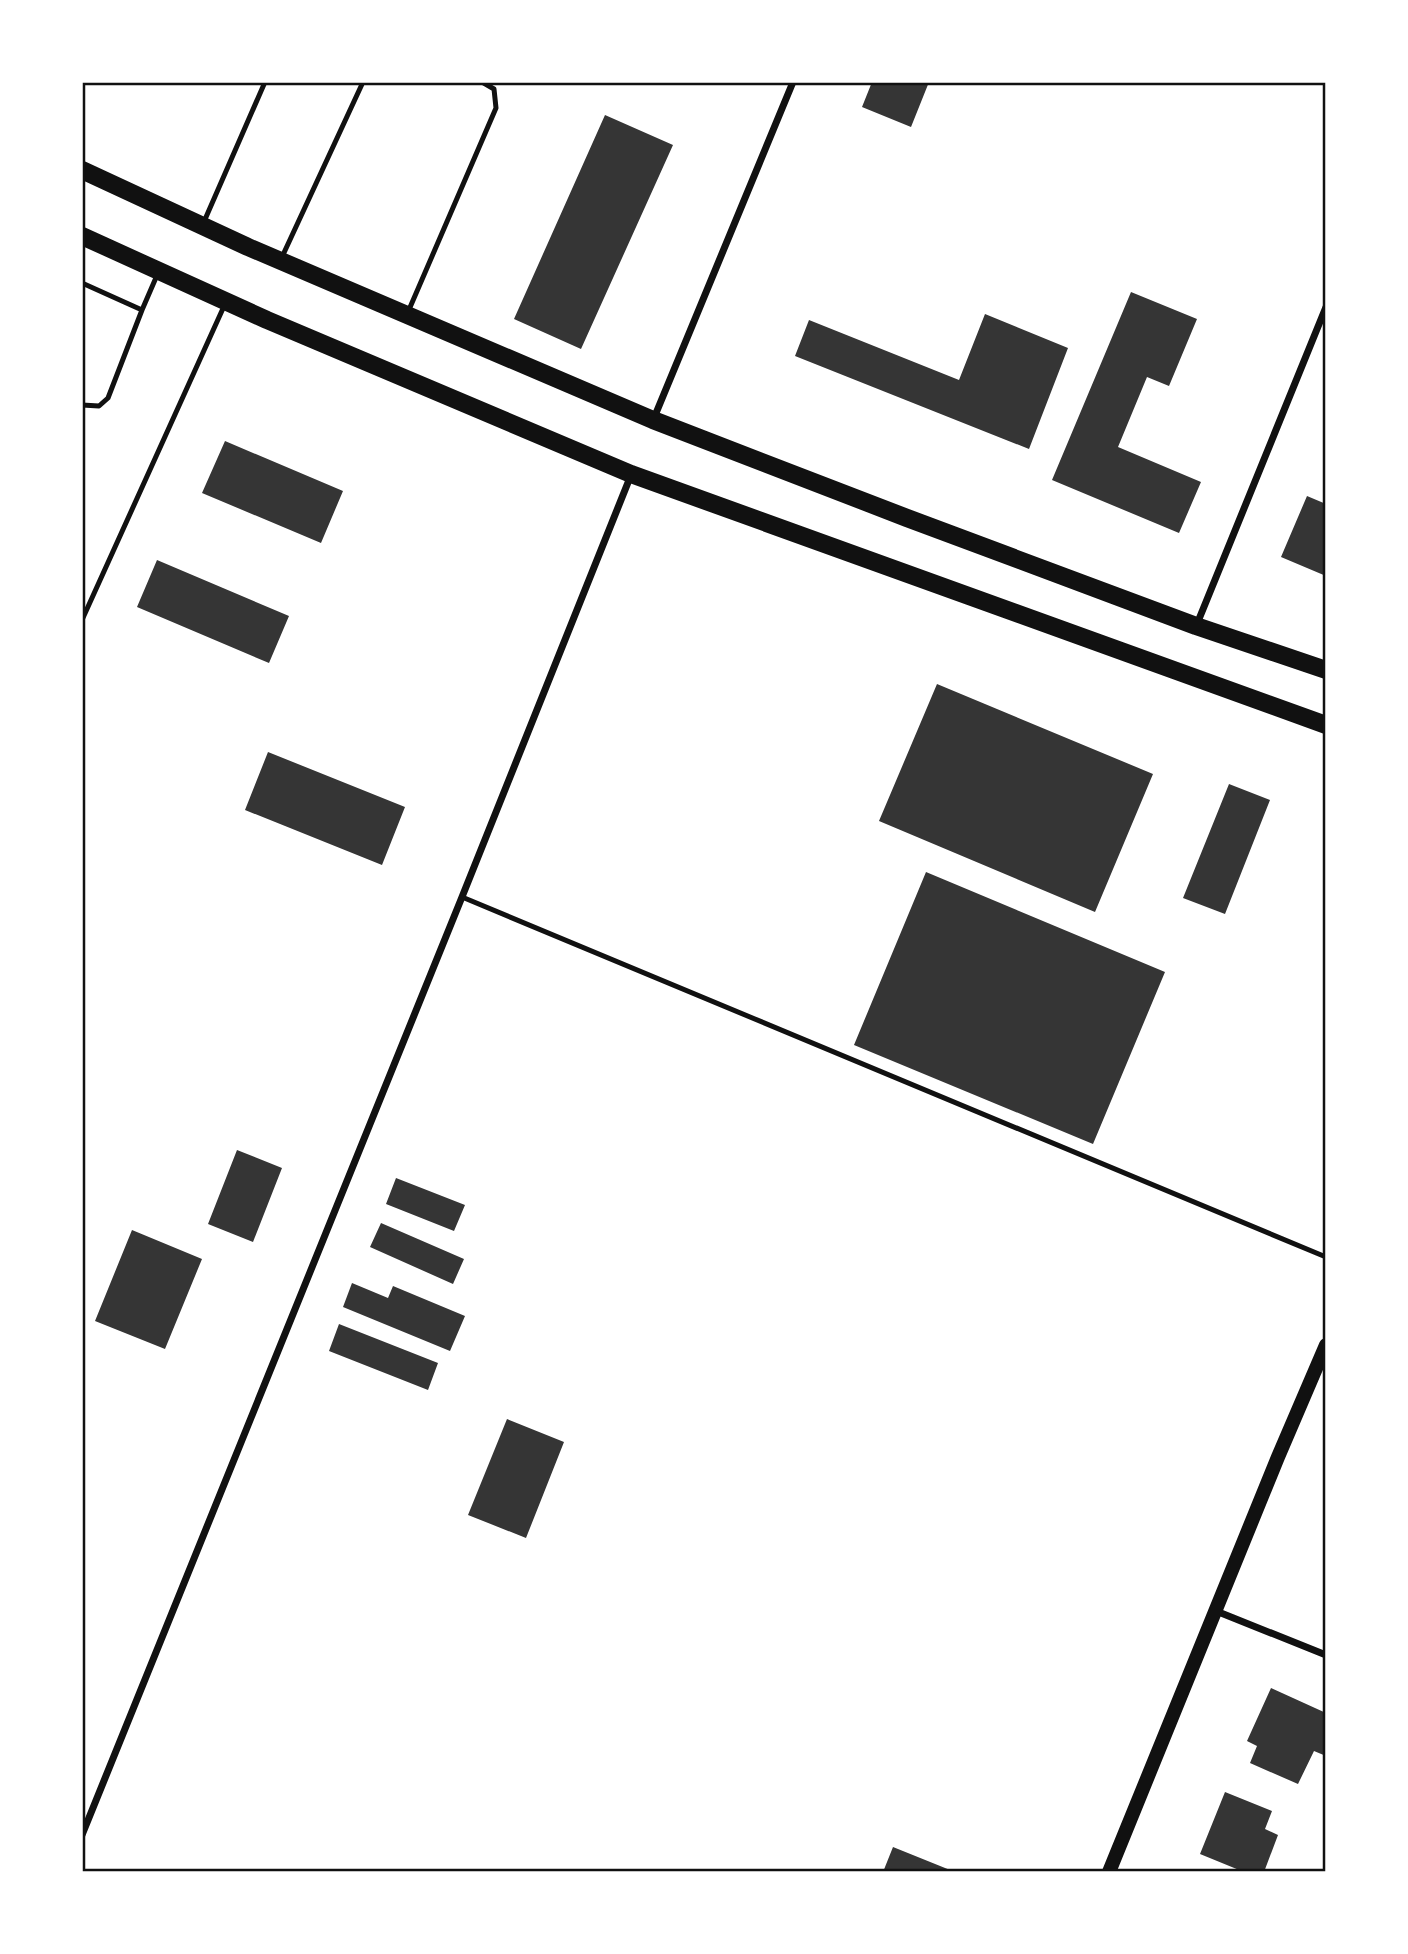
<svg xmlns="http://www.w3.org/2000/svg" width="1408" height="1954" viewBox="0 0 1408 1954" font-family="Ubuntu,sans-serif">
  <rect width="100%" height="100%" fill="#fff"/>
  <!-- building -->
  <path fill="#353535" d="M872,82H929L911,127L862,107Z
    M605,115L673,145L581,349L514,319Z
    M1131,292L1197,319L1169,386L1147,377L1118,447L1201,482L1179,533L1052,480Z
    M985,314L1068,348L1029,449L795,356L809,320L959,380Z
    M225,441L343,491L321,543L202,493Z
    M1307,496L1326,504V576L1281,557Z
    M157,560L289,616L269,663L137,607Z
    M937,684L1153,774L1095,912L879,821Z
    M268,752L405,807L382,865L245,810Z
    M1229,784L1270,800L1225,914L1183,898Z
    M926,872L1165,972L1093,1144L854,1045Z
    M237,1150L282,1168L253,1242L208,1224Z
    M396,1178L465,1205L454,1231L386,1204Z
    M381,1223L464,1259L453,1284L370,1247Z
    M132,1230L202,1259L165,1349L95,1321Z
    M352,1283L388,1298L393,1286L465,1316L450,1351L343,1307Z
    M339,1324L438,1363L428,1390L329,1351Z
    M507,1419L564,1442L526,1538L468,1515Z
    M1271,1688L1326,1713V1756L1314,1751L1298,1784L1250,1763L1257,1746L1247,1741Z
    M1225,1792L1272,1811L1265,1829L1278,1835L1264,1872H1244L1200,1854Z
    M893,1847L955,1872H883Z"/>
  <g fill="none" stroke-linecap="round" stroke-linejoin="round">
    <!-- service -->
    <path stroke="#111" stroke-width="5" d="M203,224L265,82
      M282,257L363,82
      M82,283L142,310L158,273
      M408,312L496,108L494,89L482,82
      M82,405L99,406L108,398L142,310
      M82,620L225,304
      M462,897L1326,1257"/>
    <!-- minor -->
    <path stroke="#111" stroke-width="7" d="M654,418L793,82
      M1197,624L1326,307
      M1216,1611L1326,1655
      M82,1835L462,897L631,475"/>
    <!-- secondary -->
    <path stroke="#111" stroke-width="14" d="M1109,1872L1278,1457L1326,1345"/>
    <!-- primary -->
    <path stroke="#111" stroke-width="18" d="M82,170L248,247L653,420L907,518L1196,626L1326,670
      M82,236L267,320L631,474L1326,725"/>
  </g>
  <!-- border -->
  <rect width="1408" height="1954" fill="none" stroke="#ffffff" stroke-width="168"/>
  <rect x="84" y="84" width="1240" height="1786" fill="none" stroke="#111" stroke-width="2.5"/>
</svg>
